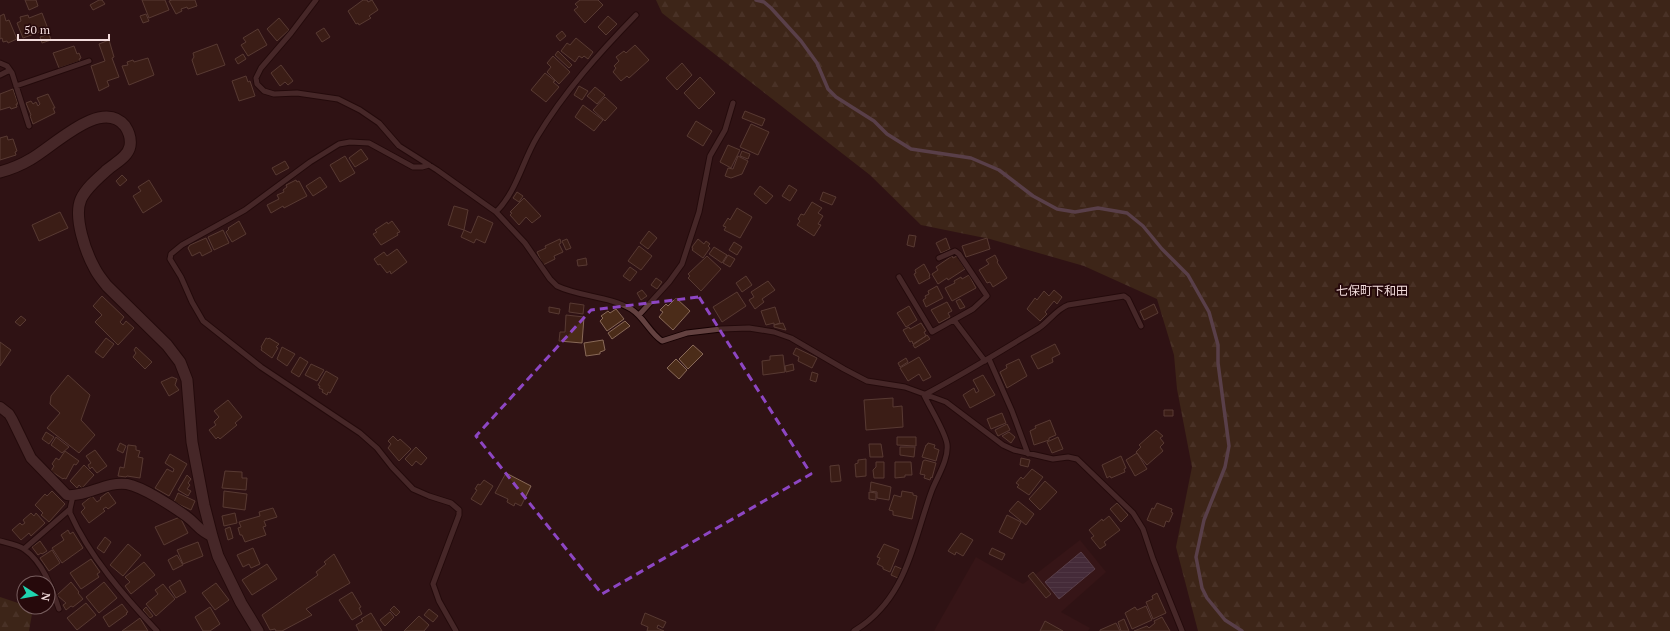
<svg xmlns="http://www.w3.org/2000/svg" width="1670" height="631" viewBox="0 0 1670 631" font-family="'PT Serif','Noto Sans JP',serif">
  <defs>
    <pattern id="forest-firs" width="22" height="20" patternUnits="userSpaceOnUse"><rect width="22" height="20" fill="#4e3d1d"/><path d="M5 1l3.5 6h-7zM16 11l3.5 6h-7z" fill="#68583d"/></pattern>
    <pattern id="water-rules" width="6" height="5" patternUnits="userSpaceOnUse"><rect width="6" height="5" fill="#604967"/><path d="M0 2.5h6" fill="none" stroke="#77637c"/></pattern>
  </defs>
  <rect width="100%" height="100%" fill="#301314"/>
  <!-- built -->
  <path fill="#3e191b" d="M1080,540L1106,572L1061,612L1090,628L1088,631H934L976,557L1023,584Z"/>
  <!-- forest -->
  <path fill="url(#forest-firs)" d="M656,0H1670V631H1198L1176,547L1192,467L1177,389L1174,355L1157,299L1084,266L990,239L921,225L870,175L662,13Z
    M0,597L24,605V607L33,608L29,631H0Z"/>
  <!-- water -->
  <path fill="url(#water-rules)" stroke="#8c758a" d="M1081,552L1095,569L1059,599L1045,582Z"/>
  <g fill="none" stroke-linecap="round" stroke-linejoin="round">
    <!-- stream -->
    <path stroke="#8c758a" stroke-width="3.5" d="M756,0L764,2L771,8L801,41L817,63L828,89L836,97L874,121L887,134L911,149L971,158L999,170L1033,196L1057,209L1075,212L1098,208L1127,213L1143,226L1162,249L1188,275L1209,312L1218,345V363L1229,446L1225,467L1204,520L1196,557L1202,588L1207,598L1225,620L1242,631"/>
  </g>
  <!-- building -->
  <path fill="#4b2c19" stroke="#886958" d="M25,0H36L38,6L29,10Z
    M99,0H102L105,4L93,10L90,5Z
    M142,0H165L169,10L149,18Z
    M172,0H195L197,6L188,9L187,7L181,9L182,11L176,14L169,1Z
    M363,0H367L368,2L372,0L378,10L369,16L371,18L359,25L358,23L356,24L348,11Z
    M580,0H598L603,5L585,23L574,10L578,7L575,4Z
    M42,13L48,29L23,38L17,23L21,21L20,17L28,15L29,18Z
    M4,14L6,21L9,20L17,39L8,43L7,41L3,42L2,38L0,39V16Z
    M146,14L149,21L143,23L140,16Z
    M608,16L617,24L606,35L598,27Z
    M279,18L289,30L277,41L267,29Z
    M324,28L330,37L322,42L316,33Z
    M258,29L267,45L248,56L241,45L246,42L243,38Z
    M562,31L566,36L560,41L556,36Z
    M49,34L51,40L42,43L40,37Z
    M576,38L593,52L588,59L584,56L582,58L579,56L575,62L561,51L567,43L570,45Z
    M109,40L114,57L112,58L119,77L107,81L109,86L99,91L91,66L105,61L99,44Z
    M217,44L225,65L197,75L192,60L194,57L193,53Z
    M635,45L649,60L629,78L627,76L621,81L613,72L616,68L614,66L619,61L616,57L624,51L626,53Z
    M74,46L77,54L79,53L81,58L79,59L80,61L59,68L53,53Z
    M558,51L572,65L569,68L555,55Z
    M243,54L246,59L238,64L235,59Z
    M553,56L570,72L559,84L547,72L551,67L547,63Z
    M148,58L154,75L129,85L122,66L128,65L127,62L133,60L134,62Z
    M682,63L692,75L677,90L666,78Z
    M281,65L293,81L288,85L285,82L280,86L271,73Z
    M545,73L555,81L553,82L559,87L546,102L531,90Z
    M246,76L248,82L250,81L255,96L239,101L232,81Z
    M700,77L715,93L699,109L684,93Z
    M579,86L588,91L582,100L574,95Z
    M595,87L605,95L597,104L587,96Z
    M13,89L18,104H16L17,107L11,109L10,107L0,110V94Z
    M48,94L55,108H53L55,113L33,124L30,116L31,115L26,103L31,101L33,104L36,102L38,106L40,104L37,98Z
    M605,97L617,108L605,121L593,110Z
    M583,105L603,120L594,131L575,117Z
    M745,111L765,119L762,126L742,118Z
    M696,121L712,131L703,146L687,136Z
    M751,124L769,132L758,155L740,147Z
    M7,136L8,140L13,139L17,151L15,152L16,155L0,160V138Z
    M728,145L740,150L731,168L720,162Z
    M361,149L368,159L355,167L349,158Z
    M742,151L750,154L748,159L740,156Z
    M345,156L355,173L340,182L330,165Z
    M738,156L748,161L742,174L731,178L725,176L728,168L733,169Z
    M285,161L289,168L276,175L272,168Z
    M122,175L127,180L120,186L116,181Z
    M320,177L327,187L313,196L306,186Z
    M149,180L162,201L143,213L133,196L141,191L138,187Z
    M296,180L297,182L299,181L307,196L284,208L283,206L271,213L267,205L279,199L277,195L284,192L283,190L287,187L286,185Z
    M789,185L797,190L790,201L782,196Z
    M760,186L773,196L766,204L754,194Z
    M517,192L523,196L519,202L513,198Z
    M823,192L836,197L832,205L820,200Z
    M524,198L541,216L532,223L526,217L519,225L510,215L512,213L510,212Z
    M812,202L822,208L818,213L823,216L818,224L821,225L814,236L797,225L800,221L798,219L801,214L804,215Z
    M454,206L468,210L464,230L448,225Z
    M737,208L752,217L740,238L724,230L726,227L723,226L728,218L730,220Z
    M60,212L68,228L39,241L32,225Z
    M478,216L493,223L485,243L476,239L474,243L461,237L464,230L471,233Z
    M239,221L246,234L232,242L226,232L229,229L228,228Z
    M392,221L400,232L397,233L398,235L381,245L373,234L377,232L375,230L387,222L388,224Z
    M223,230L229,243L214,250L208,237Z
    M649,231L657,238L648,249L640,243Z
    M909,235L916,236L914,247L907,245Z
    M206,238L212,251L202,256L200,252L192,256L188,248L190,245Z
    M946,238L950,249L941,253L936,243Z
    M987,238L990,249L966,257L962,246Z
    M560,239L561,243L559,244L563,252L554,256L555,259L543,265L537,252L546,248L545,246Z
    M567,239L571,248L566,250L562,241Z
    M698,239L704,244L706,241L710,244L708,246L710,248L703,258L692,250L693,249L692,247Z
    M734,242L742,247L737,255L729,250Z
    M639,246L652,256L641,270L628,261Z
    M714,247L727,255L722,263L709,254Z
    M397,249L407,262L391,274L390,271L387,273L380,264L378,265L374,259L384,252L387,256Z
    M728,255L735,259L730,267L723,263Z
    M995,255L998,261L997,262L1007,278L993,287L990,282L987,283L979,270L989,264L986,260Z
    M707,256L721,269L701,291L688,278L690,276L688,274Z
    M952,256L953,258L957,256L965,269L948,280L947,278L938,284L932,274L938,270L936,267Z
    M586,258L587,265L578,266L577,260Z
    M924,264L930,275L929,276L930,278L919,284L914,274L916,273L915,270Z
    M630,267L637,272L630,281L623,276Z
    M969,275L976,288L952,301L945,288L955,283L954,281L961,277L962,279Z
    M746,276L752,285L742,292L736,283Z
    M656,278L662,282L657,289L651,285Z
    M768,281L775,290L762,299L764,302L755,309L749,300L754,297L751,292Z
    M937,286L943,298L926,307L923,300L926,298L925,296L929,294L928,291Z
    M642,290L647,296L641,300L637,293Z
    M1054,290L1062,297L1057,304L1054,301L1045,312L1047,314L1040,321L1027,309L1035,298L1037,300L1044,291L1049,296Z
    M737,292L746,306L722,322L713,307Z
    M102,296L124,317L120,322L123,325L126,321L134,328L118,345L95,322L102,315L93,306Z
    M676,298L690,311L673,330L659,317L663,312L660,310L666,304L668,306Z
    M960,299L965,307L960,309L956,301Z
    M947,302L952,311L948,313L950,317L939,323L931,310Z
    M570,303L584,305L583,314L569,312Z
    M1154,304L1158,313L1144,320L1140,311Z
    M909,306L917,320L906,327L897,313Z
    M549,307L560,309L559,314L549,312Z
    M775,307L780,323L774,325V323L766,325L761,311Z
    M616,309L624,319L607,331L600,321L603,318L601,316L608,311L610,313Z
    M566,315L584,317L582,343L559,341L560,332H565Z
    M21,316L26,320L20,326L15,322Z
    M625,321L630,326L612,339L608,333Z
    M783,323L786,330L774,327V325Z
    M921,323L926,331L924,332L926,336L913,344L912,341L910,342L903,330L909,327L910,329Z
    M927,335L930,339L915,348L913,345Z
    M106,338L114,344L103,358L95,352Z
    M266,338L268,339L269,338L279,344L276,347L278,348L272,358L261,350L262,348L261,347Z
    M603,340L605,350L603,351L600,352V354L586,356L584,343Z
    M0,342L11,350L0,366Z
    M1055,344L1060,354L1052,358L1053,362L1038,369L1031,356Z
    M693,345L703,354L688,369L679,359Z
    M136,347L152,362L145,369L133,357L136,353L134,350Z
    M282,347L295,354L287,366L277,359Z
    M796,348L817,358L812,368L798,361L799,357L793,354Z
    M783,355L785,372L763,375L762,361L770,360V356Z
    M300,357L308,362L299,377L291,372Z
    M919,357L931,377L923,381L919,374L908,381L900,368Z
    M906,358L908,362L900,367L898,363Z
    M676,359L687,370L679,379L667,368Z
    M1019,359L1027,376L1007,388L1000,372L1007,368L1006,365Z
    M311,364L324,370L317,381L305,375Z
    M793,364L794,370L786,372L785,366Z
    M326,371L338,378L330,393L328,392L327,395L322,392L323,390L319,388L320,386L318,385Z
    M812,372L818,374L816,382L810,380Z
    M68,375L90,395L81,420L95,435L79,453L47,428L60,413L50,404L51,396Z
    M983,375L995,395L970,408L963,395L974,388L976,393L979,391L973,380Z
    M172,377L177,379L175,385L179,390L169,396L161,382Z
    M893,398V407L902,406L903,427L866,430L864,400Z
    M228,400L242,417L235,423L237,425L220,439L218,437L216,439L209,430L216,425L214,422L219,417L214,411Z
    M1164,410H1173V416H1164Z
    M1002,413L1006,423L991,429L987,419Z
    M1050,420L1056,435L1049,438V440L1034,445L1030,431L1036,428L1035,426Z
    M1007,424L1010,430L998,436L995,430Z
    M1156,430L1163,436L1160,438L1164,443L1160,447L1163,451L1147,465L1136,452L1141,447L1139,445Z
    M46,432L54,437L49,444L42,439Z
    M1009,432L1015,437L1011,443L1002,436Z
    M393,436L398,441L400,439L411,449L399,461L388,448L391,444L388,441Z
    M56,437L69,447L62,453L51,445Z
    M897,437H916V446L897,445Z
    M1058,437L1063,449L1052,453L1047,442Z
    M120,443L126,446L123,453L117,450Z
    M928,443L935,445L934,448L939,450L936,461L922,457L926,445H927Z
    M869,444H881L883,457H870Z
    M128,445L136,446V450L140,451L138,457L143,458L140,478L127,476L126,477L118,476L120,467L124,468Z
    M416,447L427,458L421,465L416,461L412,466L405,459Z
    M900,447H915L914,457L900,455Z
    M95,450L107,466L97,473L92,467L90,469L88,465L91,463L86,456Z
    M65,451L79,461L76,465L74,464L66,479L64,478L63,479L51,471L54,466L52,464L56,458L59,460Z
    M1137,453L1147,469L1135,476L1126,460Z
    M170,454L187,464L169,496L155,488L167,469L173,472L174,469L165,463Z
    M1121,456L1126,468L1124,469L1125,472L1111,478L1110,476L1107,478L1102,465Z
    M1021,458L1030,460L1028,467L1020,465Z
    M866,459V476L856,477L855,464L858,463V460Z
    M925,460L936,463L932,478L931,477L930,480L924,478L925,475L920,474L923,461Z
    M876,462H884V478H874L873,470L876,467Z
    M895,462H911L912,475H905V477L895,478Z
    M84,465L94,475L82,488L79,485L77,488L70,481Z
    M839,465L841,481L831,482L830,466Z
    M1032,469L1043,477L1029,495L1017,487L1019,485L1016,483L1021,477L1023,479Z
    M225,471L242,472V478H247L246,490L222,488Z
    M506,473L531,486L521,506L515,503L514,506L507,502L508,499L495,493Z
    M187,475L191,479L188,483L190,485L187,489L191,491L188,496L178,490Z
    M484,480L493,486L481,505L471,499L477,490L475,489L478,484L480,485Z
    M1045,481L1057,492L1040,510L1029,499Z
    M871,482L891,487L889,500L877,498V492L870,491Z
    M52,491L65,504L49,522L41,515L43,513L35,505L45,494L47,496Z
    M224,491L247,494L245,510L223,507Z
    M902,491L913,493V495L917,496L912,519L893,515V511L889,510L894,495L901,497Z
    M108,492L116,503L108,509L106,507L103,509L105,511L89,523L81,512L85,508L82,504L92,496L97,502L101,499L100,498Z
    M869,492L876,493V500L869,499Z
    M178,493L195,501L191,510L174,502Z
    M1018,501L1034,514L1026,525L1009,511Z
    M1117,503L1128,515L1121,522L1110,509Z
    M1157,503L1172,509L1171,512L1173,513L1169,522L1166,521L1164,527L1147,520L1152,508L1154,509Z
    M273,508L277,517L264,521L266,526L263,527L266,535L245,542L242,535H240L238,528L241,527L239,522L260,516L259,512Z
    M31,513L34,516L36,513L45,523L31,536L29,533L21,540L12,530L20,523L22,525L25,523L23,520Z
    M235,513L237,523L224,526L222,516Z
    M1007,515L1021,522L1012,539L999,532Z
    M1109,516L1120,530L1104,542L1106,545L1100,549L1091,538L1094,536L1089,530L1102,519L1103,521Z
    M180,517L188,533L164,545L155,527Z
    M230,527L233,538L228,540L225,529Z
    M68,530L70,534L73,532L83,548L62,563L52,548L64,540L61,535Z
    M961,533L973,540L963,556L956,552L955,555L948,551Z
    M105,537L111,542L104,553L97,548Z
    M40,541L47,551L42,554L41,553L38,555L32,547Z
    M198,542L203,556L183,564L177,550Z
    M128,544L141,555L123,576L110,565Z
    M884,544L899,550L890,572L883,569V567L877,564L880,558L877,557Z
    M253,548L260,564L251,568L249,564L243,567L237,555Z
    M992,548L1005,554L1002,560L989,554Z
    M52,550L60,563L49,571L40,558Z
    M334,554L350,583L306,609L312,615L282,631H276L275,629L270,630L262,615L318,575L316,572L326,564L324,562Z
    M177,555L183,565L173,570L168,560Z
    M91,559L100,572L97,574L99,577L81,589L70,573Z
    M144,562L155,575L131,594L125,586L130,582L125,577Z
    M267,564L277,579L252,595L242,580Z
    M895,566L902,569L898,578L891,575Z
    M1033,572L1051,594L1046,598L1028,576Z
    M180,580L186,592L176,598L169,587Z
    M71,582L79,592L78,593L83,599L73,607L71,606L66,610L63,605L66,603L57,595Z
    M104,582L117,598L99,613L86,597Z
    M216,583L229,600L215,610L202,593Z
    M163,584L175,599L156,616L146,604L158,594L155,590Z
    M352,592L361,607L359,608L362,614L352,620L339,600Z
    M1157,593L1166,613L1153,619L1146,602L1153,599L1152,596Z
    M86,603L96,615L77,630L67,618Z
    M122,604L128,612L126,613L127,614L109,627L103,617Z
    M394,606L400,612L396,616L390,610Z
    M1146,606L1152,620L1132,629L1125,613L1135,607L1137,610Z
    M146,607L153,616L150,618L143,610Z
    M210,607L220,624L210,631H203L195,617Z
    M429,609L438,616L433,622L424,615Z
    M390,612L394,617L385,626L380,620Z
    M371,613L382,631H359L356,625L363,621L361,619Z
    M645,613L666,622L663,628L658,625L657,628L664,631H647L648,627L641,624Z
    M419,616L429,625L424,631H404Z
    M1162,617L1170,631H1134L1147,626L1149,628L1155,623L1154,621Z
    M140,618L148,631H122L129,626Z
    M1124,619L1129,631H1121L1118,622Z
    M1045,621L1063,631H1040Z
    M1116,623L1120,631H1100V630Z"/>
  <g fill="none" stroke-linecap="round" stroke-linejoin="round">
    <!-- service casing -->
    <g stroke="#160102" stroke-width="7">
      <path id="service" d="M316,0L291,33L261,68L256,78L257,84L264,91L274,94L297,93L338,99L360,110L379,123L399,146L437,170L496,212L525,243L550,279L557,286C580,297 609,296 631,309C644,317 649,332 662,341L687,333L721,329L749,328L774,332L791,338L844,369L867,381L905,387L946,402L1003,445L1014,450L1053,459L1068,457L1077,459L1133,513L1143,529L1153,559L1182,631
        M0,63L7,66L12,73L29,126
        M0,75L10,70
        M16,86L89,61
        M429,165L422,167H413L369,143L350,142L339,144L310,162L245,210L182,245L171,254L170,259L181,277L192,302L203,321L261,367L360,433L377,448L392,467L413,489L429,496L451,503L459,510V515L433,584L439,601L456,631
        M496,212C517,191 522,162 537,137C564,92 599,53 636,15
        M899,277L932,332L973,309L987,296L959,254L955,251L939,258
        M639,315L669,282L682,264L699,212L710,156L725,130L733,103
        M954,320L985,361
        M989,359L1012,411L1028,454
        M924,395C964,374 1001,351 1039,328C1049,321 1057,309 1068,305L1124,296L1128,299L1141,326
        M73,496L70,509V513C89,556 125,597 157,631
        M0,541C7,543 18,545 24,549C43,562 52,588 59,609
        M24,549L70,509
        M854,631C907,599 912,544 932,490C937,477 949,459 947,444C945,431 930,408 924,395"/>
    </g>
    <!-- minor casing -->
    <g stroke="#160102" stroke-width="12">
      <path id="minor" d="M0,407L9,414L12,419L31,458L67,495C87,497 106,481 127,484C143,487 172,506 186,516C196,523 200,532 212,536"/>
    </g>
    <!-- tertiary casing -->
    <g stroke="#160102" stroke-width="13">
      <path id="tertiary" d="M0,172C11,169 21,165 31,159C54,146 102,97 125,126C129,132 131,140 130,146C128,157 115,163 107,170C98,178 86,188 81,199C73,217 86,253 95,269C98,275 103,281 107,286L167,345L180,362L187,380L192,442L204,505L212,536L218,556L241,603L258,631"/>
    </g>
    <!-- service -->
    <use href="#service" stroke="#634140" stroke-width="5"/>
    <!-- minor -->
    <use href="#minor" stroke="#634140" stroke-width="10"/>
    <!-- tertiary -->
    <use href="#tertiary" stroke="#634140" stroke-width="11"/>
  </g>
  <!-- marked area -->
  <path d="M0 0H1670V631H0ZM699,297L811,474L602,594L476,436L591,310Z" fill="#301314" fill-opacity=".55" fill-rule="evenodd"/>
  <path fill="none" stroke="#8d46c3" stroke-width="3" stroke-dasharray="8 5" stroke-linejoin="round" d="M699,297L811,474L602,594L476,436L591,310Z"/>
  <g text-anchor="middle" stroke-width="4" stroke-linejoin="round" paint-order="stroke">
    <!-- quarter labels -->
    <g font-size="12" fill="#f1dbdb" stroke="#26090b">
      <text x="1372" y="295">七保町下和田</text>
    </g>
  </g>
  <!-- north arrow -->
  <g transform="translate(36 595) rotate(101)"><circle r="19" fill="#26090b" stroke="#775d5e"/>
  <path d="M0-3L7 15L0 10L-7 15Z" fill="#1fd5b0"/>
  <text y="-6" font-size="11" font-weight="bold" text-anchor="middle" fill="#f1dbdb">N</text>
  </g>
  <!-- scale -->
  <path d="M18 34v6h91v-6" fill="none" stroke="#f1dbdb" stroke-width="2"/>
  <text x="24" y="34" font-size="12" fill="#f1dbdb" stroke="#26090b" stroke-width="3" paint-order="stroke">50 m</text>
</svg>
